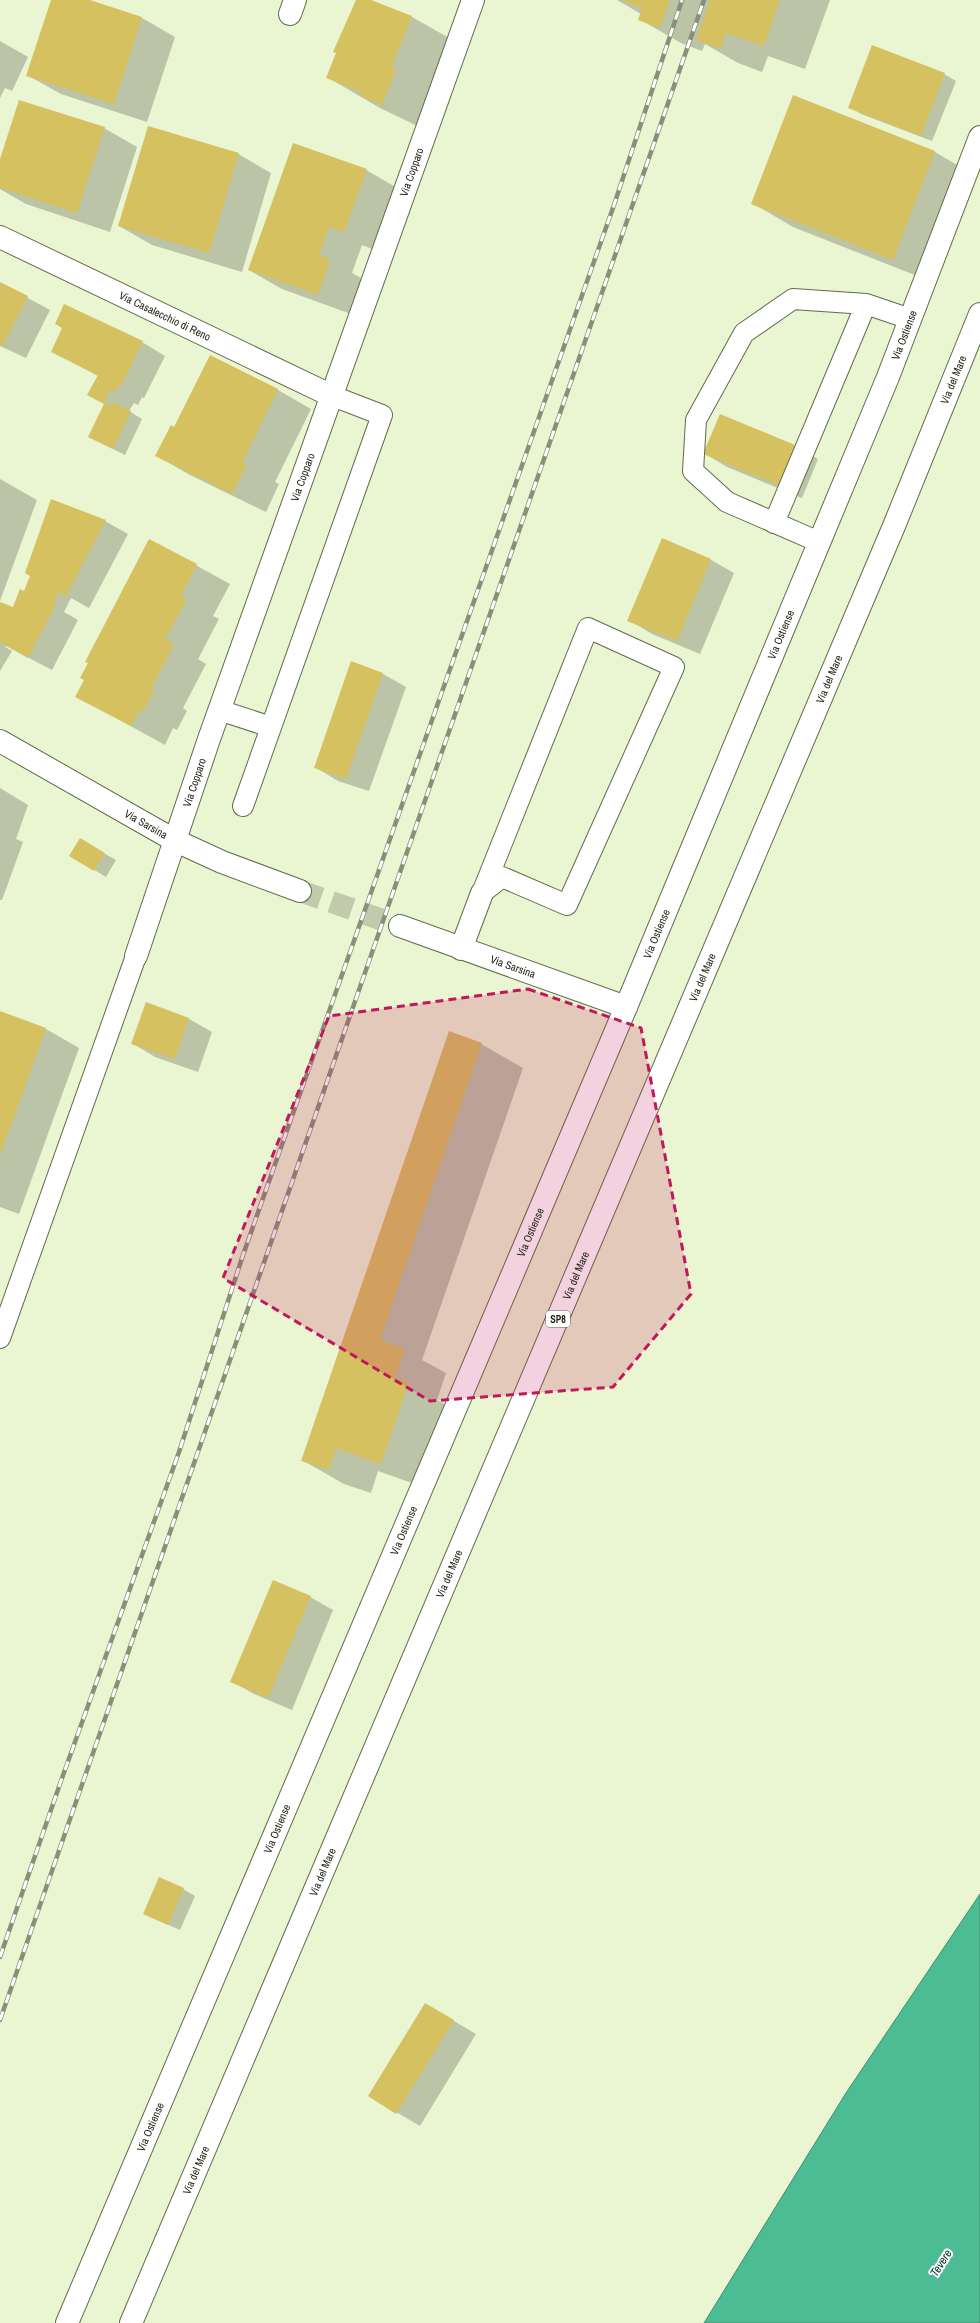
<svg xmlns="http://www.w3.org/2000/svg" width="980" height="2323" viewBox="0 0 980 2323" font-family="'Archivo Narrow',sans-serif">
  <rect width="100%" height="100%" fill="#eaf5d1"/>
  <!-- water -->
  <path fill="#4bbc94" stroke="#3d8e6e" d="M980,1894V2323H704L846,2093Z"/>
  <!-- shadow -->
  <path fill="#0003" d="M52,0H87L142,18L175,37L147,122L61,94L27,75Z
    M357,0H368L412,17L465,47L444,99L449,102L436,135L380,108L327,77Z
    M617,0H830L805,69L768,56L762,72L738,63L705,44L702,51L681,43L639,19L641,14Z
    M0,41L28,57L12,91L5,88L0,98Z
    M944,74L956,81L932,141L861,114L850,107Z
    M794,96L935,152L976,176L935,283L793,227L752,203Z
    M104,128L137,147L110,232L26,204L0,189V162Z
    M238,154L271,173L242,272L152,245L119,226Z
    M366,170L399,189L377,251L362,245L352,273L363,279L351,314L282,289L249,270Z
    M0,283L50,310L26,358L0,346Z
    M142,342L165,356L144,398L142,397L138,405L134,403L129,411L142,419L125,455L89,437L105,404L89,395L98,376L52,352Z
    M210,357L278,390L311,409L275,482L279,484L266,512L190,475L157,456L175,428Z
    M720,415L795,446L818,459L802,498L727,467L704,453Z
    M0,479L37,500L0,601Z
    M105,521L128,534L89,608L71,598L64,612L78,620L52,670L6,646L5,647L12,651L0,671V603L14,608L25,592Z
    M150,540L230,584L213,616L219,619L198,659L206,664L183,708L187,711L177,730L173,728L165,745L76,696L85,680L89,663Z
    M662,540L711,560L734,573L700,654L652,634L629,620Z
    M352,663L383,674L406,687L369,791L338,781L315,767Z
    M0,788L28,805L16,839L23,842L2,900H0Z
    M91,846L116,860L106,877L70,855Z
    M146,1003L189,1019L212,1032L198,1072L155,1057L132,1043Z
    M0,1012L46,1029L79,1048L19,1214L0,1207Z
    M481,1044L523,1068L422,1360L446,1373L437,1400L450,1407L423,1487L378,1471L371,1493L344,1484L302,1460Z
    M310,1597L333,1610L292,1710L254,1694L231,1681Z
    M183,1889L195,1896L180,1930L144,1914Z
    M425,2004L476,2034L420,2126L369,2096Z"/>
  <!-- building -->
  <path fill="#d5c160" d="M51,0H90L142,17L114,104L26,76Z
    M356,0H371L412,16L391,68L396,70L382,105L360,96L361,92L326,78L336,53L333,52Z
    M621,0H670L660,28L638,20L642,8Z
    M710,0H780L764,46L726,33L721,49L696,40Z
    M872,45L945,73L921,136L848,108Z
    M793,95L935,151L893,260L751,204Z
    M19,100L105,127L77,213L0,188V159Z
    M148,126L239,153L209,253L118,226Z
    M293,143L367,169L344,232L329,227L319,255L330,259L318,295L248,270Z
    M0,282L28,296L3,346L0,344Z
    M64,304L143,341L121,386L119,385L115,392L110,390L104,404L87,395L98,375L51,352L62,328L55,324Z
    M210,355L278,389L242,463L247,464L232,494L155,456L171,425L174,427Z
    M112,402L131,411L113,449L88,437L104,404L110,406Z
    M720,414L795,445L779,485L703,454Z
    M51,499L106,520L66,596L59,592L53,605L55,606L28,658L0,642V602L13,607L20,589L24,591L30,576L25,573Z
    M662,538L711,559L677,641L627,621Z
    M149,539L197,564L181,596L187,599L165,639L174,644L151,689L154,691L143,712L140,710L131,726L75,697L84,680L80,678L88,663L85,662Z
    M351,661L383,673L346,779L314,768Z
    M80,838L105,853L94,871L69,856Z
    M146,1002L189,1018L175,1059L131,1044Z
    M0,1011L46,1028L0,1156Z
    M449,1031L482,1043L380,1340L405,1349L395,1378L409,1382L381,1464L336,1448L329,1470L301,1461Z
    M273,1580L311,1596L268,1698L230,1682Z
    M159,1877L184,1888L168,1925L143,1914Z
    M425,2003L454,2020L396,2114L368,2096Z"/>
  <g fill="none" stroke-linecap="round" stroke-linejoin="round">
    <!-- minor-tunnel -->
    <path stroke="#c1cbab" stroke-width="22" stroke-dasharray="22 11" stroke-linecap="butt" d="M300,891L400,926"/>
    <!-- service casing -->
    <g stroke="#626b4b" stroke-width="22">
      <path id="service" d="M774,523L866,304
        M819,542L727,502L693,471L696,420L744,333L793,299L866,304L910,319
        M588,628L674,667L567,905L502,877L482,893Z
        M219,710L271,727
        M243,806L382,415L330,395
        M0,1338L136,956"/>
    </g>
    <!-- minor casing -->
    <g stroke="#626b4b" stroke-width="24">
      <g id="minor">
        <path d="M290,14L295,0"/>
        <path id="s1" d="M0,237L330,395"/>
        <path id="s2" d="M0,741L174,840L222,862L300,891"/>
        <path id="s3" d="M400,926L626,1007"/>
        <path d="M461,949L482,893"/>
        <path id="s4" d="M136,956L209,739L473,0"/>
      </g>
    </g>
    <!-- secondary casing -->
    <g stroke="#626b4b" stroke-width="24">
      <g id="secondary">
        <path id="s5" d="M67,2323L626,1007L888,377L980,137"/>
      </g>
    </g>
    <!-- primary casing -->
    <g stroke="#626b4b" stroke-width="24">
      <g id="primary">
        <path id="s6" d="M131,2323L894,526L980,314"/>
      </g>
    </g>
    <!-- service -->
    <use href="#service" stroke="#fff" stroke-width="20"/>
    <!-- minor -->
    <use href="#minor" stroke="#fff" stroke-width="22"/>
    <!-- secondary -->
    <use href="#secondary" stroke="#fff" stroke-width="22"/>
    <!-- primary -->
    <use href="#primary" stroke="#fff" stroke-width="22"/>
    <!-- rail casing -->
    <g stroke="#899077" stroke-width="4.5">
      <path id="rail" d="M0,1957L61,1781L179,1452L243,1255L614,205L682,0
        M0,2020L704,0"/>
    </g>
    <!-- rail -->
    <use href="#rail" stroke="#fff" stroke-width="3" stroke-dasharray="9" stroke-linecap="butt"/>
  </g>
  <!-- marked area -->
  <path fill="#c2185b" fill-opacity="0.2" stroke="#c2185b" stroke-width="3" stroke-dasharray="8 5" stroke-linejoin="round" d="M528,989L641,1028L691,1294L613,1387L430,1401L223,1278L329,1016Z"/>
  <g text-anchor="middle" stroke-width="4" stroke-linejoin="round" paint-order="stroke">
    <!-- shield labels -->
    <rect fill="#fff" stroke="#61645a" stroke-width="1" x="546" y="1311" width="24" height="16" rx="3"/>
    <g font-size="10" font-weight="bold" fill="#1d2114">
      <text x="558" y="1323">SP8</text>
    </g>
    <!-- street labels -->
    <g font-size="11" fill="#1d2114" stroke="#fff">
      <text dy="4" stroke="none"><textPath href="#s4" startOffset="831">Via Copparo</textPath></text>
      <text dy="4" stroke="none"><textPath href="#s1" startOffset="183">Via Casalecchio di Reno</textPath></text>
      <text dy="4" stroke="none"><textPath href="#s5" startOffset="2157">Via Ostiense</textPath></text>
      <text dy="4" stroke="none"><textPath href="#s6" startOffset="2110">Via del Mare</textPath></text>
      <text dy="4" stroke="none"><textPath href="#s4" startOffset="507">Via Copparo</textPath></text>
      <text dy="4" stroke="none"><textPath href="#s5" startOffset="1833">Via Ostiense</textPath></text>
      <text dy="4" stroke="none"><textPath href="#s6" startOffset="1786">Via del Mare</textPath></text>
      <text dy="4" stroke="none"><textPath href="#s4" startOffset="183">Via Copparo</textPath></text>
      <text dy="4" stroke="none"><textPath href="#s2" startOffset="168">Via Sarsina</textPath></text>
      <text dy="4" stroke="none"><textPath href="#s5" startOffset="1509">Via Ostiense</textPath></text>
      <text dy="4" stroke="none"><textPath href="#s3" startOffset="120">Via Sarsina</textPath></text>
      <text dy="4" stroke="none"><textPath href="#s6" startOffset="1462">Via del Mare</textPath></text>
      <text dy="4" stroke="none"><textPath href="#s5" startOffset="1185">Via Ostiense</textPath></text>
      <text dy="4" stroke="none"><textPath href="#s6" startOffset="1138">Via del Mare</textPath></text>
      <text dy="4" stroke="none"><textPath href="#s5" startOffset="861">Via Ostiense</textPath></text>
      <text dy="4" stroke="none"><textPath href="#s6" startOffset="814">Via del Mare</textPath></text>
      <text dy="4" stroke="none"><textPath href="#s5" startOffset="537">Via Ostiense</textPath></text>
      <text dy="4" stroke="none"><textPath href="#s6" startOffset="490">Via del Mare</textPath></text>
      <text dy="4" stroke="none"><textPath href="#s5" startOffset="213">Via Ostiense</textPath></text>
      <text dy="4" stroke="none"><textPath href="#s6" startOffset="166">Via del Mare</textPath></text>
    </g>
    <!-- water labels -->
    <g font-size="12" font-style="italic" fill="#033727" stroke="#fff">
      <text transform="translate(941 2263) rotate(-57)" y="4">Tevere</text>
    </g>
  </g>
</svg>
